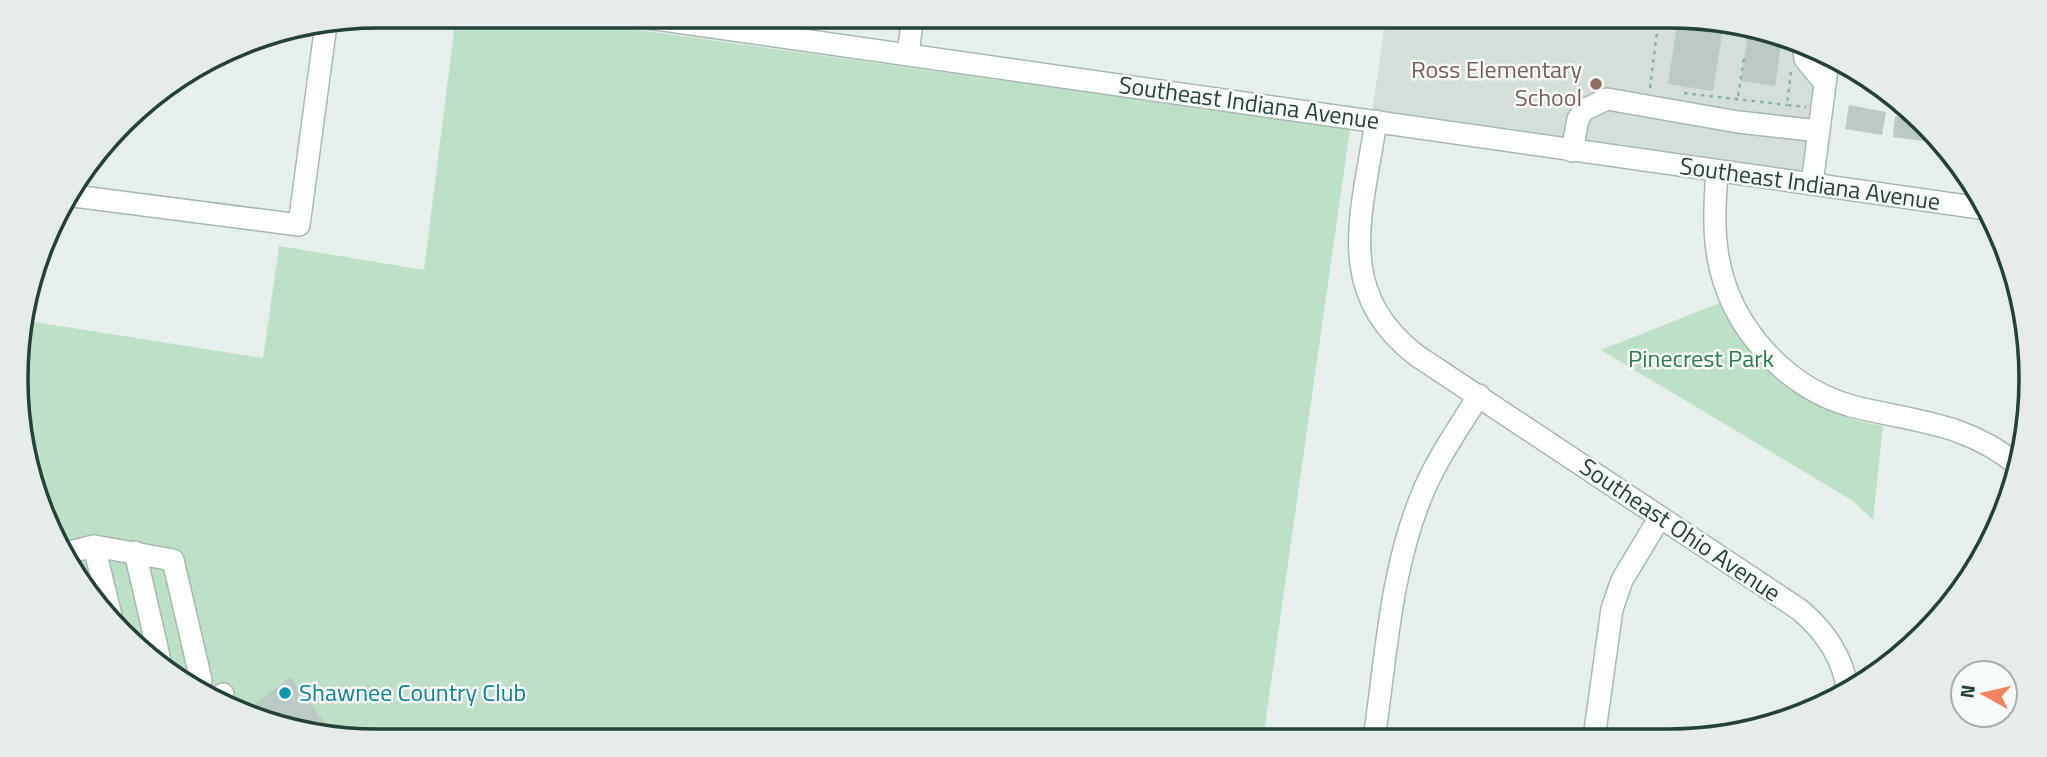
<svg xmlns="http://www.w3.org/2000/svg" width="2047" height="757" viewBox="0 0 2047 757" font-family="'Titillium Web',sans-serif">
  <rect width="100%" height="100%" fill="#e6efeb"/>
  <!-- built -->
  <path fill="#d4dfda" d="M1386,16H1669L1763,28L1820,57L1806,159L1801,170L1788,171L1372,112Z"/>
  <!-- green -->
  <path fill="#bfe0c8" d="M456,16H538L1350,129L1263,739L379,741L284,729L158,667L77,580L23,450L19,346L22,320L263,358L279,246L424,270Z
    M1722,302C1759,372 1803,412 1883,426L1873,520L1853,501L1601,350Z"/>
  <!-- building -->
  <path fill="#bbcac4" d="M1678,17L1724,23L1713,91L1668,84Z
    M1749,26L1763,28L1782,38L1775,86L1741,81Z
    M1849,105L1886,112L1882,135L1845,129Z
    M1895,116L1914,118L1931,142L1893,137Z
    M290,677L335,736L284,729L247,710Z"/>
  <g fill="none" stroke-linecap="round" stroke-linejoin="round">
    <!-- minor casing -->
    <g stroke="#a8b8b2" stroke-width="24">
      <path id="minor" d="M635,16L1987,209
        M1804,48L1805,59L1825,83
        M908,54L913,16
        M1376,121C1363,211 1332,290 1416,355L1800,610C1825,631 1843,658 1848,691
        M1572,151L1578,119L1584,110L1607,99L1738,122L1819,131
        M1717,171C1715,200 1713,228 1718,257C1730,327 1786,389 1855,407C1918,422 1967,423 2019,466
        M1812,184L1828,61
        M66,195L299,225L326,24
        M94,546L111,616
        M135,552L162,669
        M66,553L94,546L173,560L201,680
        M219,697L223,694
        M1594,738L1612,609L1622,580L1660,517
        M1374,739C1386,659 1390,573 1421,497C1435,461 1459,428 1479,395"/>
    </g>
    <!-- path -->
    <path stroke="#86b3a5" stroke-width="2.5" stroke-dasharray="3.5 5" stroke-linecap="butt" d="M1782,40L1789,41
      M1791,72L1787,105L1806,107
      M1650,88L1659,16
      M1684,93L1787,105
      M1738,96L1744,58"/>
    <!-- minor -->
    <use href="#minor" stroke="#fff" stroke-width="21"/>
  </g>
  <!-- markers -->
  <circle fill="#8d6e63" stroke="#f7fbf9" stroke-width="2.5" cx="1596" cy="84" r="7"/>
  <circle fill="#0f9aa8" stroke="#f7fbf9" stroke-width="2.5" cx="285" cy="693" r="7"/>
  <g text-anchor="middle" stroke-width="5" stroke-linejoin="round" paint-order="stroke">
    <!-- education labels -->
    <g font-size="24" fill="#785e54" stroke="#f7fbf9" text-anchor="end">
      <text x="1582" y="78">Ross Elementary<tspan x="1582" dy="28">School</tspan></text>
    </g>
    <!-- street labels -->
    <g font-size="24" fill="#24423a" stroke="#f7fbf9">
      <text transform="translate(1249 103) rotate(8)" y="8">Southeast Indiana Avenue</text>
      <text transform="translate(1810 184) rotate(8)" y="8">Southeast Indiana Avenue</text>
      <text transform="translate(1680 530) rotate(34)" y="8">Southeast Ohio Avenue</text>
    </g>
    <!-- park labels -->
    <g font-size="24" fill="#2d7a4b" stroke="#f7fbf9">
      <text x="1701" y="367">Pinecrest Park</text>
    </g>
    <!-- culture labels -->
    <g font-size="24" fill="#0d838f" stroke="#f7fbf9" text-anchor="start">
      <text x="299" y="701">Shawnee Country Club</text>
    </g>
  </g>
  <!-- crop -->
  <path d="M0 0H2047V757H0ZM378 28H1669A350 350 0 0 1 2019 378V379A350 350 0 0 1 1669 729H378A350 350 0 0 1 28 379V378A350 350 0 0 1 378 28Z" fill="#e6ecea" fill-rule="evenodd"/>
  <path fill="none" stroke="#24423a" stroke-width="3.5" d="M378 28H1669A350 350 0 0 1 2019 378V379A350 350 0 0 1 1669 729H378A350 350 0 0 1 28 379V378A350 350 0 0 1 378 28Z"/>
  <!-- north arrow -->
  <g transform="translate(1984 694) rotate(278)"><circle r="33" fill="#f7fbf9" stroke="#a3b1ad" stroke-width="2"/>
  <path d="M0-5L12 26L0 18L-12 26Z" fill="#f4845f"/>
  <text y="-10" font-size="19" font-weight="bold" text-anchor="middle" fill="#24423a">N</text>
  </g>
</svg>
